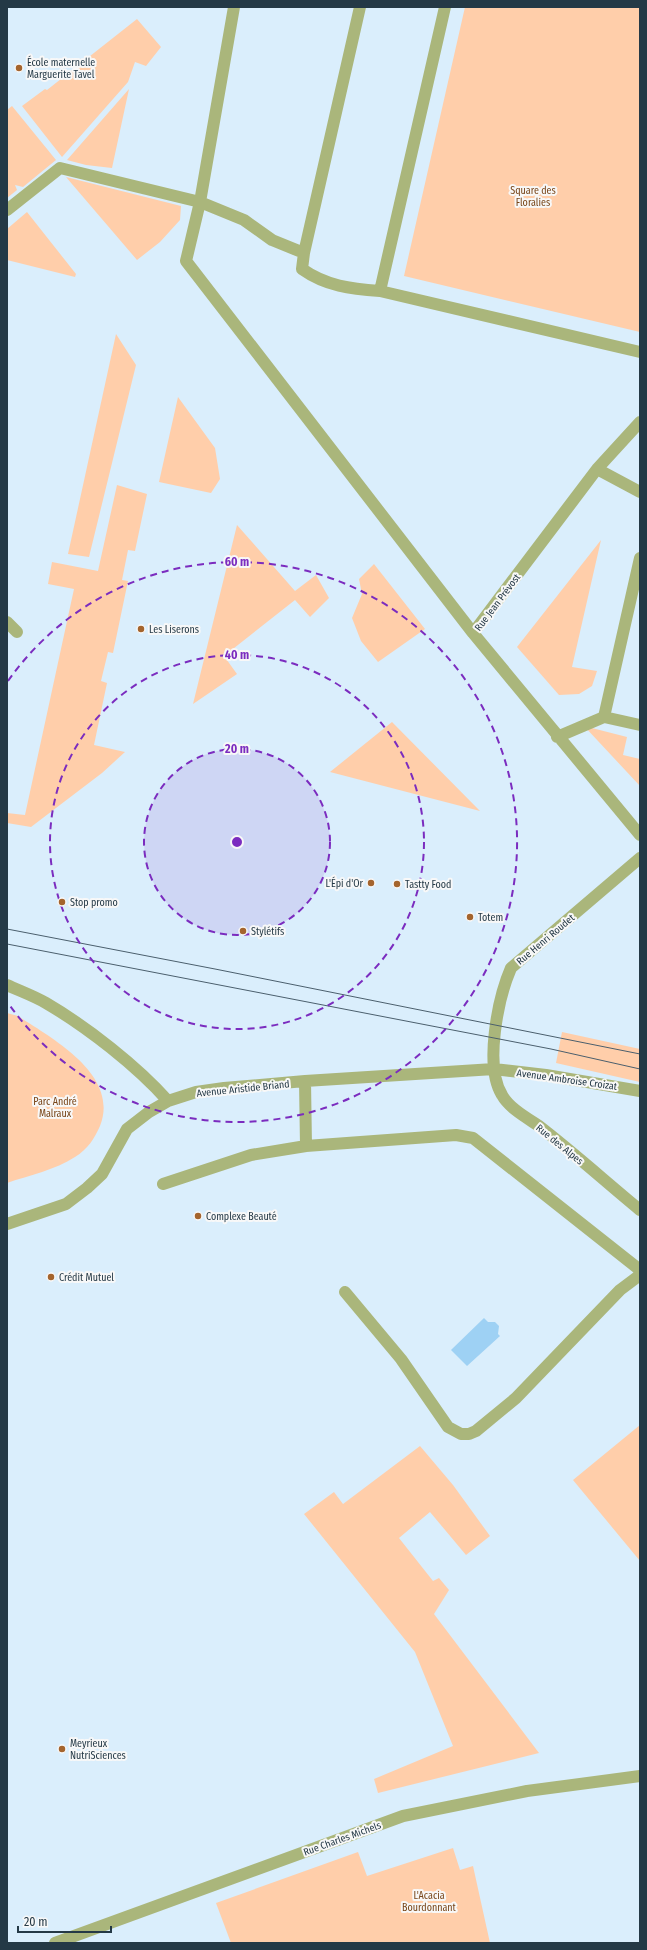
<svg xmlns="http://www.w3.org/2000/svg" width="647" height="1950" viewBox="0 0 647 1950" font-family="'Fira Sans Condensed',sans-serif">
  <rect width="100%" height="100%" fill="#daeefc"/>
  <!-- green -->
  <path fill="#ffceaa" d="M465,7H640V332L404,276Z
    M137,19L161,47L146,66L135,62L128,82L62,157L22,106L45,89L47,90Z
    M129,89L112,168L86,165L67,160Z
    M12,106L56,160L23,187L15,185L17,190L7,198V110Z
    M66,177L181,206L180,220L160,242L137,260Z
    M27,212L76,274L75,277L7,260V229Z
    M116,334L136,365L89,557L68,554Z
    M178,397L215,448L220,479L211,493L159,482Z
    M117,485L147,494L135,551L128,550L122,580L128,581L113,653L108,652L101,681L107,683L94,745L125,752L102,773L31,827L7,823V813L25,815L74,589L48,584L52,562L98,571Z
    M237,525L295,591L316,575L329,598L310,617L295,600L224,656L237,674L193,704Z
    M601,540L572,667L597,671L592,686L579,694L559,695L517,647Z
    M374,564L425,629L378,662L361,641L352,618L362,594L359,579Z
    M392,722L480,811L330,772Z
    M584,726L627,737L623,755L640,759V786Z
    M7,1013L18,1016C53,1039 120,1075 100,1126C94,1139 88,1149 75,1157C55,1170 30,1175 7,1183Z
    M562,1032L640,1049V1082L556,1063Z
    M640,1425V1561L573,1480Z
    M420,1446L453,1485L490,1536L466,1555L430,1512L399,1538L433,1581L439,1578L449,1590L434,1614L539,1753L378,1793L374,1779L453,1746L415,1652L304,1514L334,1492L343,1504Z
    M453,1848L460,1870L473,1866L490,1943H231L216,1903L358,1852L367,1876Z"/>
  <!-- water -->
  <path fill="#9ed1f4" d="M484,1318L488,1322H495L499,1326L498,1334L500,1336L467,1366L451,1350Z"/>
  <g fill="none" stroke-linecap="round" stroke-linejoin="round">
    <!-- minor -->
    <path stroke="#aab67b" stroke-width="12" d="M234,7L200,202L186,261L473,633
      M445,7L380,291L640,352
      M7,210L60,168L200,202L244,220L272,240L304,253L302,269C326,286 351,289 380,291
      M304,253L360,7
      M640,422L597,469L473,633L640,835
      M597,469L640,492
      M7,622L17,632
      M604,717L640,558
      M557,737L604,717L640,725
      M640,858L511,968C498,998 484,1066 502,1095C509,1108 527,1118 539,1126C574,1153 606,1182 640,1210
      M7,985C20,991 34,996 46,1003C87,1027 137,1066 168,1101
      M305,1081L306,1146
      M163,1184L251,1155L306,1146L456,1135L473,1138L640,1270
      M7,1224L66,1204L87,1188L102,1174L127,1129L149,1112L168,1101L196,1092L224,1088L305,1081L494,1069L546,1075L640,1091
      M345,1292L401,1359L448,1427L461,1434H469L476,1431L516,1398L620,1290L640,1275
      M55,1943L403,1816L527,1791L640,1776"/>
    <!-- tram -->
    <path stroke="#4b5f6d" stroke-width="1" d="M7,929L215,969L640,1054
      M7,944L551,1049L640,1069"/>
  </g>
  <!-- distance rings -->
  <circle cx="237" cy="842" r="93" fill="#7b2cbf" fill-opacity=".12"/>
  <g fill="none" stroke="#7b2cbf" stroke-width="2" stroke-dasharray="7 5">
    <circle cx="237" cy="842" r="93"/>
    <circle cx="237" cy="842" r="187"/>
    <path d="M8 681A280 280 0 1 1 8 1003"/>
  </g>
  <!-- markers -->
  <g fill="#a4642d" stroke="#f8f8f8" stroke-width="1.5">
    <circle cx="19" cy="68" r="4"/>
    <circle cx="141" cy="629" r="4"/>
    <circle cx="371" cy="883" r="4"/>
    <circle cx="397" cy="884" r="4"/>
    <circle cx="62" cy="902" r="4"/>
    <circle cx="470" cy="917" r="4"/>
    <circle cx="243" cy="931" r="4"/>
    <circle cx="198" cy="1216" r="4"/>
    <circle cx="51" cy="1277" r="4"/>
    <circle cx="62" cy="1749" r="4"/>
  </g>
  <g text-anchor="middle" stroke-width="4" stroke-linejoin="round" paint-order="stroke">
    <!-- poi labels -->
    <g font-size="10" fill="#243946" stroke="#f8f8f8" text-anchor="start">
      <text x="27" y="66">École maternelle<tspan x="27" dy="12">Marguerite Tavel</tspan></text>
      <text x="149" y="633">Les Liserons</text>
      <text x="363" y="887" text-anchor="end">L'Épi d'Or</text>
      <text x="405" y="888">Tastty Food</text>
      <text x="70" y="906">Stop promo</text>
      <text x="478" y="921">Totem</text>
      <text x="251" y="935">Stylétifs</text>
      <text x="206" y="1220">Complexe Beauté</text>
      <text x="59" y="1281">Crédit Mutuel</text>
      <text x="70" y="1747">Meyrieux<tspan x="70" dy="12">NutriSciences</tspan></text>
    </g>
    <!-- park labels -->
    <g font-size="10" fill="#784518" stroke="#f8f8f8">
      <text x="533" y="194">Square des<tspan x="533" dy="12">Floralies</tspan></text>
      <text x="55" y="1105">Parc André<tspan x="55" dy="12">Malraux</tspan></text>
      <text x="429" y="1899">L'Acacia<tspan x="429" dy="12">Bourdonnant</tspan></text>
    </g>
    <!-- street labels -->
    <g font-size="10" fill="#243946" stroke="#f8f8f8">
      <text transform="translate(497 602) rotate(-53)" y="4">Rue Jean Prévost</text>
      <text transform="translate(545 939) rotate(-40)" y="4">Rue Henri Roudet</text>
      <text transform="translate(567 1079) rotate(8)" y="4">Avenue Ambroise Croizat</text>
      <text transform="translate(243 1088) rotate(-6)" y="4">Avenue Aristide Briand</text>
      <text transform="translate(560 1144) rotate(39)" y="4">Rue des Alpes</text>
      <text transform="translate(342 1838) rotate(-20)" y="4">Rue Charles Michels</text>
    </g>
  </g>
  <circle cx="237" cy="842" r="6" fill="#7b2cbf" stroke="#f8f8f8" stroke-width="2"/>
  <g font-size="12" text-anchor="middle" font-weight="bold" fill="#7b2cbf" stroke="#f8f8f8" stroke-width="4" stroke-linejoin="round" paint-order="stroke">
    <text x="237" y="566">60 m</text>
    <text x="237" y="659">40 m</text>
    <text x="237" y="753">20 m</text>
  </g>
  <!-- border -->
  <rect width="647" height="1950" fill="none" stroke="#243946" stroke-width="16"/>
  <!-- scale -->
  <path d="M18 1926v6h93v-6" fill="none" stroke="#243946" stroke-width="2"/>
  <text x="24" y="1926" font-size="12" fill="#243946" stroke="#f8f8f8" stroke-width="3" paint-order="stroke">20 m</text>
</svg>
